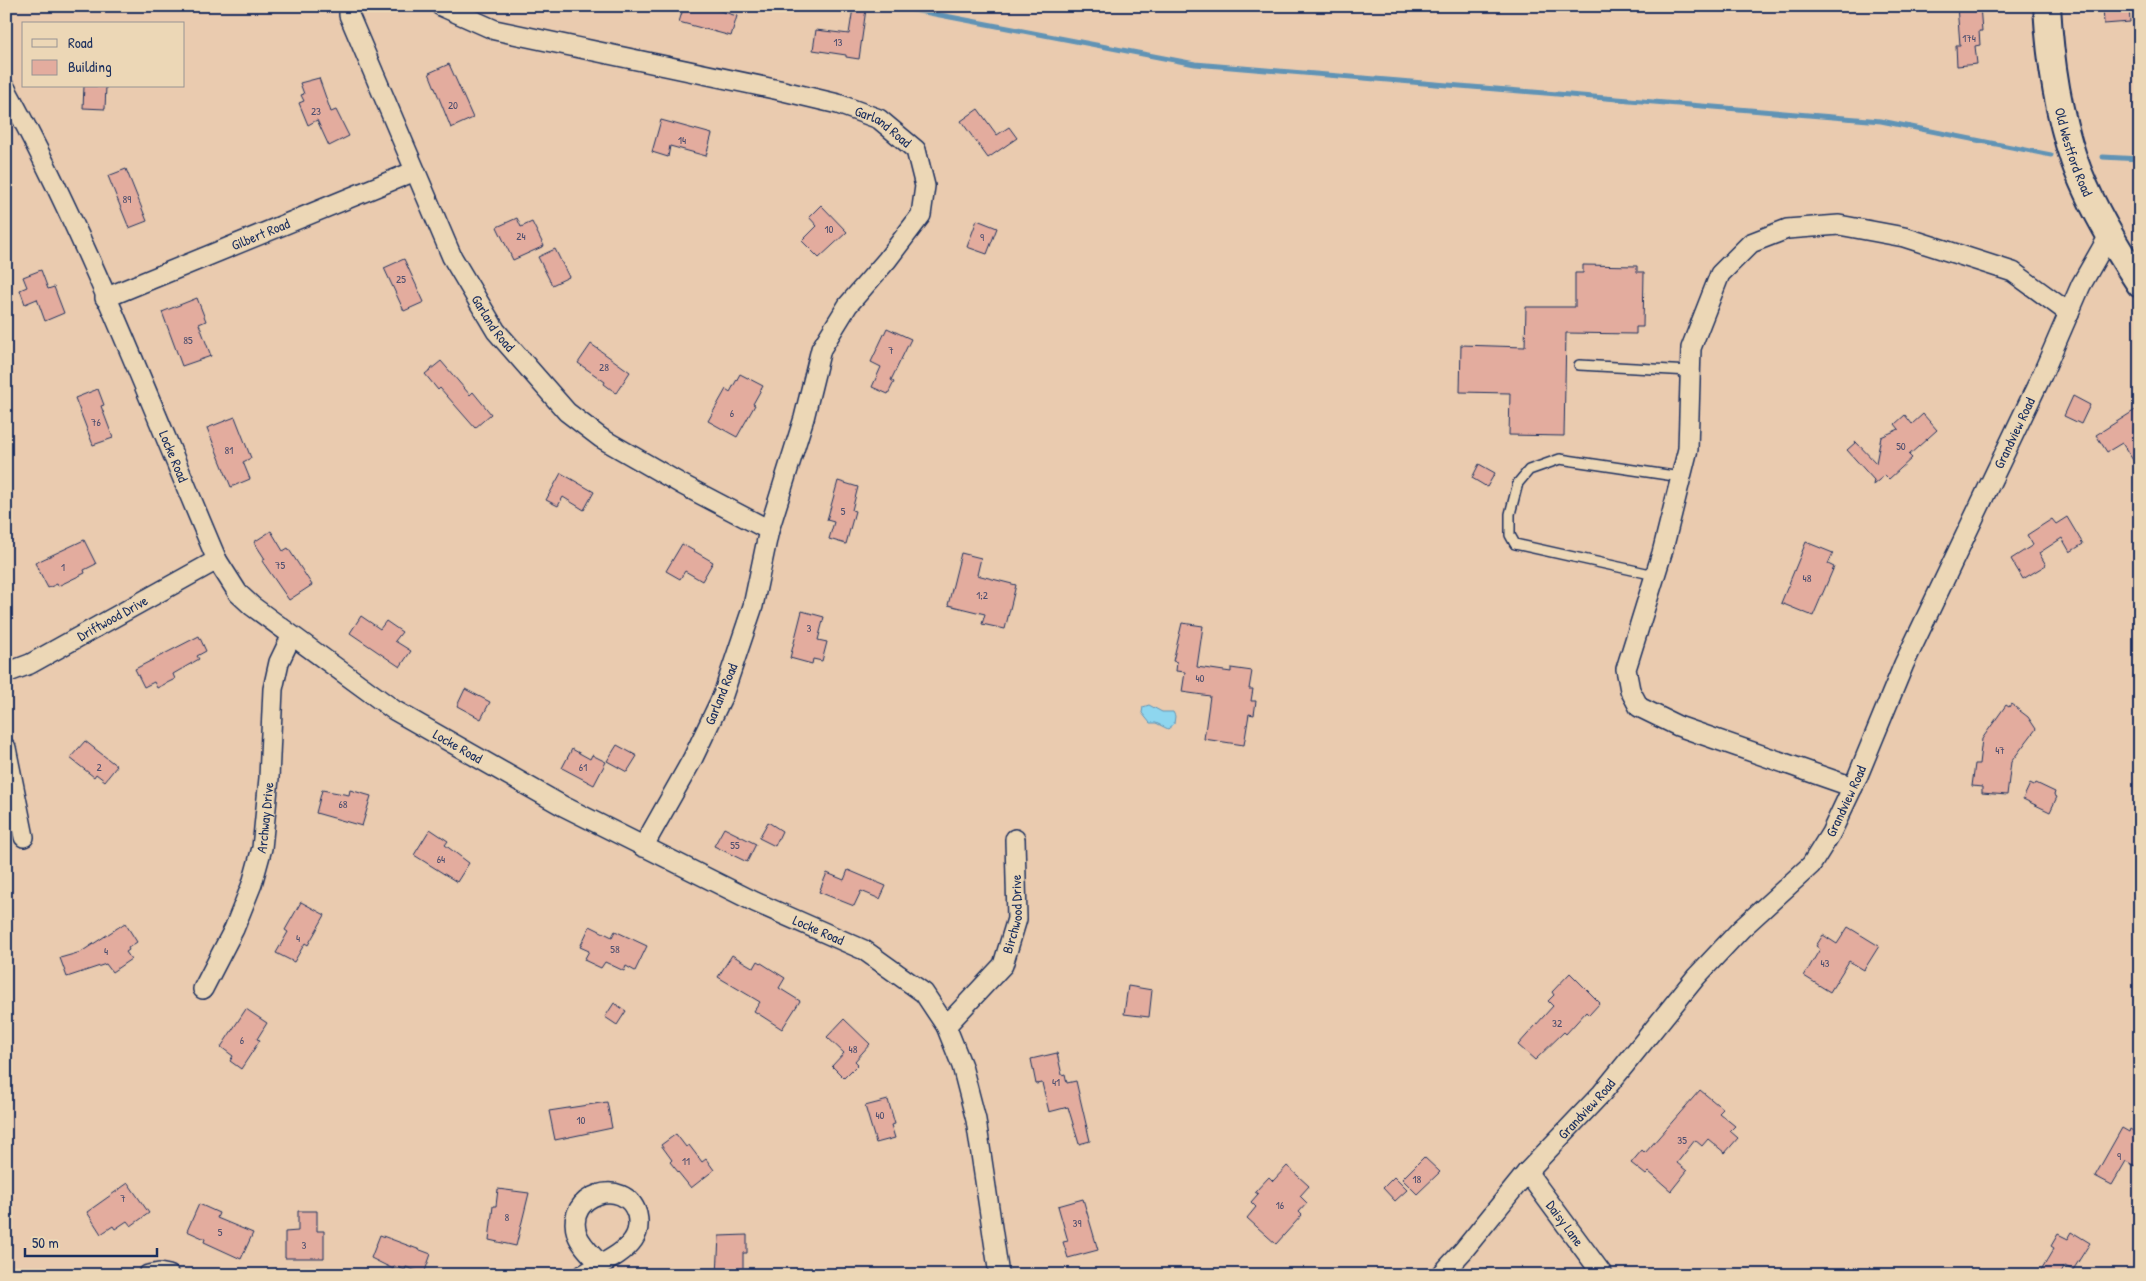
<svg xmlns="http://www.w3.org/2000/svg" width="2146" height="1281" viewBox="0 0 2146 1281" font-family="'Patrick Hand',sans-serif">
  <rect width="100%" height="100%" fill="#eacbaf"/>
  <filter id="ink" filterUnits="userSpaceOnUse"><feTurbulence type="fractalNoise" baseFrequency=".02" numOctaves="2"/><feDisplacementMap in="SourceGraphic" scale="10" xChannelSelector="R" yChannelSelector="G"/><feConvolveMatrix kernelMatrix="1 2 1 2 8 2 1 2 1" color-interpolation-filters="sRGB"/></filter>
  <g filter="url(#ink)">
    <!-- water -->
    <path fill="#8ed6ef" stroke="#6093b5" d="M1149,705L1162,712H1173L1175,716L1174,724L1168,729L1156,723H1150L1142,713L1143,707Z"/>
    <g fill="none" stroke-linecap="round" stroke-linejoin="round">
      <!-- stream -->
      <path stroke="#6093b5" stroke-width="5" d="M893,6L1195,64L1881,121L2051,155
        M2103,157L2140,159"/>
    </g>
    <!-- building -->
    <path fill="#e3ac9e" stroke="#1b2f5e" d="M684,6H710V8L737,16L731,36L679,22Z
      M1957,6H1980L1982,31H1979L1980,45L1975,46L1977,64L1957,66L1956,45H1960Z
      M2103,6H2129L2130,22L2104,24Z
      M853,8L866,9L859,59L846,57V55L813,50L816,30L849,34Z
      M449,64L473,118L451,128L429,73Z
      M319,78L331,112L336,110L349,136L329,146L317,120L308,125L299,103L304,101L301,95L304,94L300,83Z
      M84,86H106L105,109L83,108Z
      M978,109L997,135L1009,127L1017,138L988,158L961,121Z
      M661,120L712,134L706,156L670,146L668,157L652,152Z
      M126,169L147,221L129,228L108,176Z
      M821,205L847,232L819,258L802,241L817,226L809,217Z
      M517,218L521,227L532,222L544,246L513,260L497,227Z
      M977,220L997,228L987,254L967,247Z
      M555,249L569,277L552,285L538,257Z
      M404,259L424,302L404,311L384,268Z
      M1583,265L1637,266V272H1644L1643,327H1636V334L1566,333L1564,436L1509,435L1510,393L1460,392L1461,345L1525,347L1526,307H1575V273H1583Z
      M41,270L48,289L54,287L64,313L45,321L37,299L25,304L20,290L27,287L23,277Z
      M197,298L206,321L199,324L211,356L182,366L162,312Z
      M887,328L911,339L891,380L894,382L888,394L872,387L881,367L871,362Z
      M591,344L630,372L616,393L604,384L605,382L578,363Z
      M441,361L470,395L473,392L491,414L475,428L440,388L438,390L425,374Z
      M740,374L763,386L753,404L755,405L737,437L708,421L726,389L730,392Z
      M98,389L104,405L101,406L113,438L93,445L75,398Z
      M2073,396L2090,405L2081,424L2064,416Z
      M2140,407V471L2122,443L2107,452L2096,435Z
      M1923,414L1937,430L1909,455L1912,458L1889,479L1885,475L1873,485L1874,480L1847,450L1856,442L1876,463L1881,437L1899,429L1895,424L1905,415L1912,424Z
      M235,417L251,458L243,462L250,479L231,487L207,428Z
      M1479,464L1495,473L1487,487L1472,478Z
      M561,473L594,492L584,510L563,497L558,506L546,500Z
      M838,481L858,487L852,510L855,511L846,544L829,539L834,522L827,520Z
      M2067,517L2083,544L2070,552L2062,538L2039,553L2046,565L2023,579L2011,559L2033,545L2027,535L2052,519L2056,524Z
      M271,531L283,551L288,548L312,585L289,600L262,561L265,559L254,542Z
      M84,540L96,564L84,570L85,573L58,586L57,584L48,588L35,563Z
      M1806,542L1833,553L1828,564L1834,567L1813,616L1781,603Z
      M682,544L713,562L702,581L685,571L680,579L666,571Z
      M961,553L981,558L977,575L1016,585L1005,629L982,624L985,614L948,605Z
      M802,611L824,617L818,640L827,642L822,661L813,659L812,664L790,658Z
      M361,616L380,629L386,621L402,632L395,641L411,651L400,667L350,633Z
      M1182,623L1203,626L1197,667L1231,672V668L1252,671L1249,689H1253L1251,701H1256L1254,715L1249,714L1244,745L1204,739L1210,696L1182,692L1185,672L1176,671L1177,662L1173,661Z
      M199,636L206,651L197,656L199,659L173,674L175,679L157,688L154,682L144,687L135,669Z
      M465,689L490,702L481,719L457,706Z
      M2011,704L2028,717L2036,729L2011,762L2007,795L1982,793V787L1972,786L1975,764H1979L1982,739L2006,705L2009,707Z
      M85,741L117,766L105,781L96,774L94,777L70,758Z
      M617,745L637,756L627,772L607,761Z
      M572,749L590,759L592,755L606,762L594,785L562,768Z
      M2036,783L2055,792L2054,795L2057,797L2050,812L2023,799L2030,784L2034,786Z
      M322,790L349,795L350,790L371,796L362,826L316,813Z
      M768,822L782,831L775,846L759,838Z
      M724,828L756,844L747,862L714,846Z
      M430,829L448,841L445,845L469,863L457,882L414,855Z
      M848,870L886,886L880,899L861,891L854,906L819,892L827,873L844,880Z
      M301,902L325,915L308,945L305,943L294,962L276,953L288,932L285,930Z
      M125,923L137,942L128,948L129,950L126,952L131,959L112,972L106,964L67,977L60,958L81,952Z
      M590,926L612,937L615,931L647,946L635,971L626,966L624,971L605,962L601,968L584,960L589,951L580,947Z
      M1848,927L1879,946L1864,970L1849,961L1830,992L1804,976L1820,949L1816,946L1823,935L1837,944Z
      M732,955L754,968L758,961L785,978L779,988L800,1001L782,1029L754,1011L760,1002L718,977Z
      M1570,973L1600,1003L1589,1015L1586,1012L1566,1034L1564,1032L1535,1060L1518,1045L1553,1006L1548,1001L1554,995L1552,992Z
      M1128,986L1152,990L1149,1017L1124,1014Z
      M614,1003L626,1011L617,1025L605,1017Z
      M246,1009L267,1023L257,1039L260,1040L241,1069L230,1061L233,1056L221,1047Z
      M844,1019L870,1044L855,1061L858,1064L844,1078L832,1066L844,1053L827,1037Z
      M1057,1053L1062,1075L1065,1074L1067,1083L1076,1081L1090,1141L1079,1144L1068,1107L1049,1112L1042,1083L1036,1084L1031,1059Z
      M1700,1090L1723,1109L1719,1113L1735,1126L1730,1131L1738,1138L1725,1153L1708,1139L1702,1146L1695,1140L1677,1163L1687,1171L1671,1191L1649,1172L1646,1175L1631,1163L1642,1150L1645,1153Z
      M888,1100L895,1124L891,1125L895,1138L876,1143L865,1106Z
      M607,1102L612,1128L555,1140L549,1111Z
      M2122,1128L2129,1132L2130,1129L2140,1135V1158L2135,1166L2126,1161L2112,1185L2095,1176Z
      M676,1134L686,1147L689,1145L702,1162L706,1159L714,1170L691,1188L670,1162L672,1160L661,1145Z
      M1424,1157L1440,1172L1417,1194L1402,1179Z
      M1287,1166L1309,1186L1300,1196L1307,1203L1299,1212L1302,1215L1276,1244L1247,1218L1256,1207L1251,1202L1258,1194L1255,1192L1269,1177L1273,1181Z
      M1394,1177L1407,1190L1395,1201L1383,1188Z
      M128,1183L149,1213L131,1226L127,1221L115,1229L113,1226L101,1234L87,1212Z
      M498,1189L529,1193L516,1246L489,1240L493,1206H496Z
      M1083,1199L1098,1250L1068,1258L1063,1242L1068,1241L1058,1206Z
      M199,1204L219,1213L217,1218L253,1233L241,1259L204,1242L205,1239L187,1231Z
      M298,1211H317V1231H324V1258H285V1232L298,1231Z
      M2072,1232L2090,1243L2073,1270L2065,1266L2060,1275H2038L2054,1248L2051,1246L2058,1234L2068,1239Z
      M380,1235L431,1254L424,1274L406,1267L405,1270L394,1266L393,1269L371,1258Z
      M747,1235V1253H743V1275H717L719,1236Z"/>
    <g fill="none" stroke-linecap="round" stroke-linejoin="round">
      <!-- service casing -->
      <g stroke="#1b2f5e" stroke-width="12">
        <path id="service" d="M1579,365L1690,371
          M1655,575L1515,544L1510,535V514L1518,483L1529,470L1560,459L1681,477"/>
      </g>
      <!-- minor casing -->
      <g stroke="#1b2f5e" stroke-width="22">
        <g id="minor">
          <path id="s1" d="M349,6V15L452,257L496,331L567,412L601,438L683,485L769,530"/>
          <path id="s2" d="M441,6L495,30L779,90L838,104L879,119L916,150L925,186L921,215L887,260L848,305L821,349L804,418L769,530L753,606L723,695L692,760L643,847"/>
          <path id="s3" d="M6,89C89,240 150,403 217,560L238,593L252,606L394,710L563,806L755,902L864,950L924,993L946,1026L962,1066L976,1120L999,1275"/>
          <path id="s4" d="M105,298L415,171"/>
          <path id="s5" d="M6,673L30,664L217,560"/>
          <path d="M6,748L24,837"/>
          <path d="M1853,787L1678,726L1639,707L1630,690L1626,669L1662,553L1688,449L1691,348L1720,274L1751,243L1787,229L1839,225L1904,237L2013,272L2069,313"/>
          <path id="s6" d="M203,989L234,929L252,884L262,848L269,778L273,689L279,662L291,637"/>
          <path id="s7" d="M946,1026L1003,965L1017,919L1015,839"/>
          <path id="s8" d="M1527,1172L1603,1275"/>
          <path d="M148,1275L159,1273L169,1275"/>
          <path d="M583,1275C598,1265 623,1255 633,1240C638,1233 639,1223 637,1214C625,1175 564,1195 577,1234C581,1245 592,1255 600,1264"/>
          <path id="s9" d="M1441,1275L1463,1251L1527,1172L1602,1093L1696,977L1741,929L1811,865L1831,833L1857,778L1904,664L2042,375L2081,285L2110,234"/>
        </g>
      </g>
      <!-- secondary casing -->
      <g stroke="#1b2f5e" stroke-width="30">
        <g id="secondary">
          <path id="s10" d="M2047,6C2050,59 2057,110 2074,160C2089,203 2115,246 2140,284"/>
        </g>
      </g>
      <!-- service -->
      <use href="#service" stroke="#ecd7b6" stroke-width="9"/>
      <!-- minor -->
      <use href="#minor" stroke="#ecd7b6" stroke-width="19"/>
      <!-- secondary -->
      <use href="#secondary" stroke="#ecd7b6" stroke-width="26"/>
    </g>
  </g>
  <g text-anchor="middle" stroke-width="4" stroke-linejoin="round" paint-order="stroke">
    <!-- number labels -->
    <g font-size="11" fill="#4d4e6e">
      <text x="1969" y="42">174</text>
      <text x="838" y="46">13</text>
      <text x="453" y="109">20</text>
      <text x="316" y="115">23</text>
      <text x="682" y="144">14</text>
      <text x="127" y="203">89</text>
      <text x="829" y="233">10</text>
      <text x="521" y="240">24</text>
      <text x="982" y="241">9</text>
      <text x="401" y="283">25</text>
      <text x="188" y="344">85</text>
      <text x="891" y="354">7</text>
      <text x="604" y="371">28</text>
      <text x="732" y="417">6</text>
      <text x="96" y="426">76</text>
      <text x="1901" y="450">50</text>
      <text x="229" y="454">81</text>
      <text x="843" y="515">5</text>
      <text x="280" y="569">75</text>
      <text x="63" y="571">1</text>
      <text x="1807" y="582">48</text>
      <text x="982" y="599">1;2</text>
      <text x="809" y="632">3</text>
      <text x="1200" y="682">40</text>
      <text x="2000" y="754">47</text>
      <text x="99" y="771">2</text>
      <text x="583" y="771">61</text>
      <text x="343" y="808">68</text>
      <text x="735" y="849">55</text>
      <text x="441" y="863">64</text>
      <text x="298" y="942">4</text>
      <text x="615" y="953">58</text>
      <text x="106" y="955">4</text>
      <text x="1825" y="967">43</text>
      <text x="1557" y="1027">32</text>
      <text x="242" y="1044">6</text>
      <text x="853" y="1053">48</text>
      <text x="1056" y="1086">41</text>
      <text x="880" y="1119">40</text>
      <text x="581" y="1124">10</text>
      <text x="1682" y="1144">35</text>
      <text x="2119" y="1160">9</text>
      <text x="686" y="1165">11</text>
      <text x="1417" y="1183">18</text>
      <text x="123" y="1202">7</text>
      <text x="1280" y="1209">16</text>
      <text x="507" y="1221">8</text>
      <text x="1077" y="1227">39</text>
      <text x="220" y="1236">5</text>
      <text x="304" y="1249">3</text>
    </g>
    <!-- street labels -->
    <g font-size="14" fill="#1b2f5e" stroke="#ecd7b6">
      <text dy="5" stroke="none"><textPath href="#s2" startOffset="461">Garland Road</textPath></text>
      <text dy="5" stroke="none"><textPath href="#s10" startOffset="149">Old Westford Road</textPath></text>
      <text dy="5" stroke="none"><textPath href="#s4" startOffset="168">Gilbert Road</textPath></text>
      <text dy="5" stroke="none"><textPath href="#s1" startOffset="350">Garland Road</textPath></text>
      <text dy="5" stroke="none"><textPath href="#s9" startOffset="1031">Grandview Road</textPath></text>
      <text dy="5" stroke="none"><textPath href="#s3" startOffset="404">Locke Road</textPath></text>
      <text dy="5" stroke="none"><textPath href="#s5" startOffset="120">Driftwood Drive</textPath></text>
      <text transform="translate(721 694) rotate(-68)" y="5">Garland Road</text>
      <text dy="5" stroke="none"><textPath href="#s3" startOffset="824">Locke Road</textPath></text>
      <text dy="5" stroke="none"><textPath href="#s9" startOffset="626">Grandview Road</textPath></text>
      <text dy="5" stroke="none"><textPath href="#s6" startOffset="184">Archway Drive</textPath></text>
      <text dy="5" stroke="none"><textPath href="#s7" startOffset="136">Birchwood Drive</textPath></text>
      <text dy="5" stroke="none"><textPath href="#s3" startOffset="1229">Locke Road</textPath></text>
      <text dy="5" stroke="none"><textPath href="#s9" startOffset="221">Grandview Road</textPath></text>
      <text dy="5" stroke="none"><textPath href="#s8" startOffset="64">Daisy Lane</textPath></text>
    </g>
  </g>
  <!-- margin -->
  <rect width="2146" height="1281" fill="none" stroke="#ecd7b6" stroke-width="25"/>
  <rect x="12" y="12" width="2121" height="1256" fill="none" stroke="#1b2f5e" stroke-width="2" filter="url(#ink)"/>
  <!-- legend -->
  <rect x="22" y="22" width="162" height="65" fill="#ecd7b6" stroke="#989493"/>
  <rect x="32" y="39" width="25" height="8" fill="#ecd7b6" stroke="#989493"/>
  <text x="68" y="48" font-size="15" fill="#1b2f5e">Road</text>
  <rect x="32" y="60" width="25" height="15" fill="#e3ac9e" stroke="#989493"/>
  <text x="68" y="72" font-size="15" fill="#1b2f5e">Building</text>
  <!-- scale -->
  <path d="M25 1248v8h132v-8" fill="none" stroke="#1b2f5e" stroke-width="2.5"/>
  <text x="32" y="1248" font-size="15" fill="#1b2f5e" stroke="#ecd7b6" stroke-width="4" paint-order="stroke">50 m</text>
</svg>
